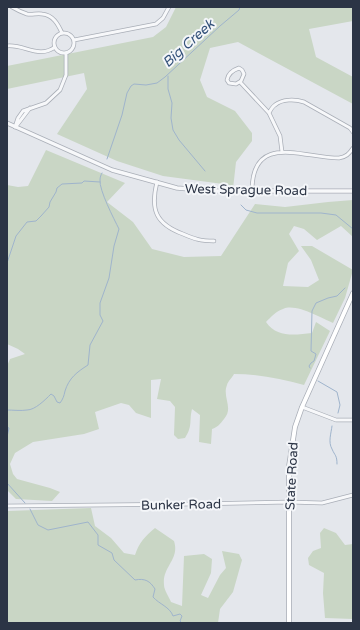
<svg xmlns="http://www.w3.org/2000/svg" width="360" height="630" viewBox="0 0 360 630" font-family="'Varela Round',sans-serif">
  <rect width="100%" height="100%" fill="#e4e7ec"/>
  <!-- green -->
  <path fill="#c9d6c5" d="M176,7H353V21L309,29L316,57L353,77V104L238,42L210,48L200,80L207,97L235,111L252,133V141L236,162L233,189H224L223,184L163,176L117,161L57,134L87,89L84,73L7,89V66L153,37L166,27Z
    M46,150L125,183L107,202L133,222L152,249L184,257L221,256L255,204L285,207L328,202L353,200V237L341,226L317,240L304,229L294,226L289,234L299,251L288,263L283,286L308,287L319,280L311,260L301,246H312L353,270L345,298L333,323C321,318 296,303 283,309C276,311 271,317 266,322C277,338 295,335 312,333L316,322L330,331L304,385C281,379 258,374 234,374C232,378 228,381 227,385C222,397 234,408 224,419C220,424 218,427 212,429L211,444L199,442L200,415L192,409C189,421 193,426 185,438L178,439L174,435L175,407L170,401L157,399L161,379L151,380V418L136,413L129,405L121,403L95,412L99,429L84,434L33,442L15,453L10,464L13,474L17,479L50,488L60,492L52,501L16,499L7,490V366L10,359L25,354L18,349L7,344V185L18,187L28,186Z
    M91,508L95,526L111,538L124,553L135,555C139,543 145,536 155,528L174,541C180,560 162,566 164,585C164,590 169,597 171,602L182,606L184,556L204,554L212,559L211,573L201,595L208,598L220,575L226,568L222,551L239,554L242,560L233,592L220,609L218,623H7V511Z
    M324,528L336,533L345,545L353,544V619L325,618L323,593L324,573L309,565L308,558L313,551L321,548L320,533Z"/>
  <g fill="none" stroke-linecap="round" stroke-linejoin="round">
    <!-- stream -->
    <path stroke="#9fb4cc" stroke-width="1" d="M168,76V89L172,103L171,118L173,130L179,140L205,171
      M107,159L122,115L127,93L131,86L134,84L146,85L157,83L165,77L220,26L239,10L240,7
      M241,205L246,210L257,213H321L336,215L353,229
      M7,263L16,236L27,222L36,221L41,216L49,207L50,202L56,192L57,188L62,184L82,183L84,181L100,182
      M310,368L309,366L311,363L314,361L316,354L311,351L312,311L316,303L328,298L337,296L345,288
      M318,381L337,392L340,405L338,413
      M7,410C13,410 21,411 27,410C35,410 45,400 51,394L54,396L57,402L60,403C63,399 64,396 65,391C69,378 77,372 88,365L90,345L103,321L100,315V303L109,278L114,246L119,229C114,219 99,190 100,180C100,177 101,175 102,173
      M332,426C331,434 328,442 332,449C335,456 337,455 337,464
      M7,427L9,428L7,437
      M7,483L25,503
      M30,509L38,525L48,530L88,522L98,535V545L112,553L114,560L135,580C145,578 150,581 155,589L153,597C159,604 170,607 173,616L180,614L182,616L180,621L182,623"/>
    <!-- minor casing -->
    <g stroke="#a9aeb7" stroke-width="4.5">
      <path id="minor" d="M12,7C17,10 21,12 27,14C32,15 37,13 42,14C53,15 58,24 62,33
        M54 43a10 10 0 1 1 20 0a10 10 0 1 1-20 0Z
        M74,40L156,24L163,18L169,7
        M7,46C24,44 39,59 55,47
        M239,68L242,70L244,74L241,81L236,84L229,83L227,80C228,74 233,70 239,68Z
        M240,82L269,113L280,136L282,152
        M269,113C270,111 272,107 275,105C282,99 295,99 304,102L350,128L353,132
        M17,125L30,108
        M15,127L18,118L23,111L46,103L60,90L66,75V53
        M157,182C150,210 156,224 183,234C195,239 200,241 214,241
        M252,191C252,132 303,158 339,158C346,157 349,154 353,148
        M302,407L336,420H353
        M7,506L195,504L289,502L322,503L353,495"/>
    </g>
    <!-- tertiary casing -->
    <g stroke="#a9aeb7" stroke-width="5">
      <path id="tertiary" d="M7,123L112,170L177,188L213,191H353"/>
    </g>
    <!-- secondary casing -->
    <g stroke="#a9aeb7" stroke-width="5.5">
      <path id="secondary" d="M289,623V466L295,427L302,407L353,293"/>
    </g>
    <!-- minor -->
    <use href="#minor" stroke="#f7f8fa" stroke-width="3"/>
    <!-- tertiary -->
    <use href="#tertiary" stroke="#f7f8fa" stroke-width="3.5"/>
    <!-- secondary -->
    <use href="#secondary" stroke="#fff" stroke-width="4"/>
  </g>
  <g text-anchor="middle" stroke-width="4" stroke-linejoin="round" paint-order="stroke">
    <!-- street labels -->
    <g font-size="13" fill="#2b3445" stroke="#f4f6f9">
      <text transform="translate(246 189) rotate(1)" y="5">West Sprague Road</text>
      <text transform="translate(291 476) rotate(-87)" y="5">State Road</text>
      <text transform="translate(181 504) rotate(-1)" y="5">Bunker Road</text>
    </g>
    <!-- water labels -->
    <g font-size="14" font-style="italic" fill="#34527a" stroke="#f4f6f9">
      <text transform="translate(188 43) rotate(-42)" y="5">Big Creek</text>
    </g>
  </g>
  <!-- border -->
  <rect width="360" height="630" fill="none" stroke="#2b3445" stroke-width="16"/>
</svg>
